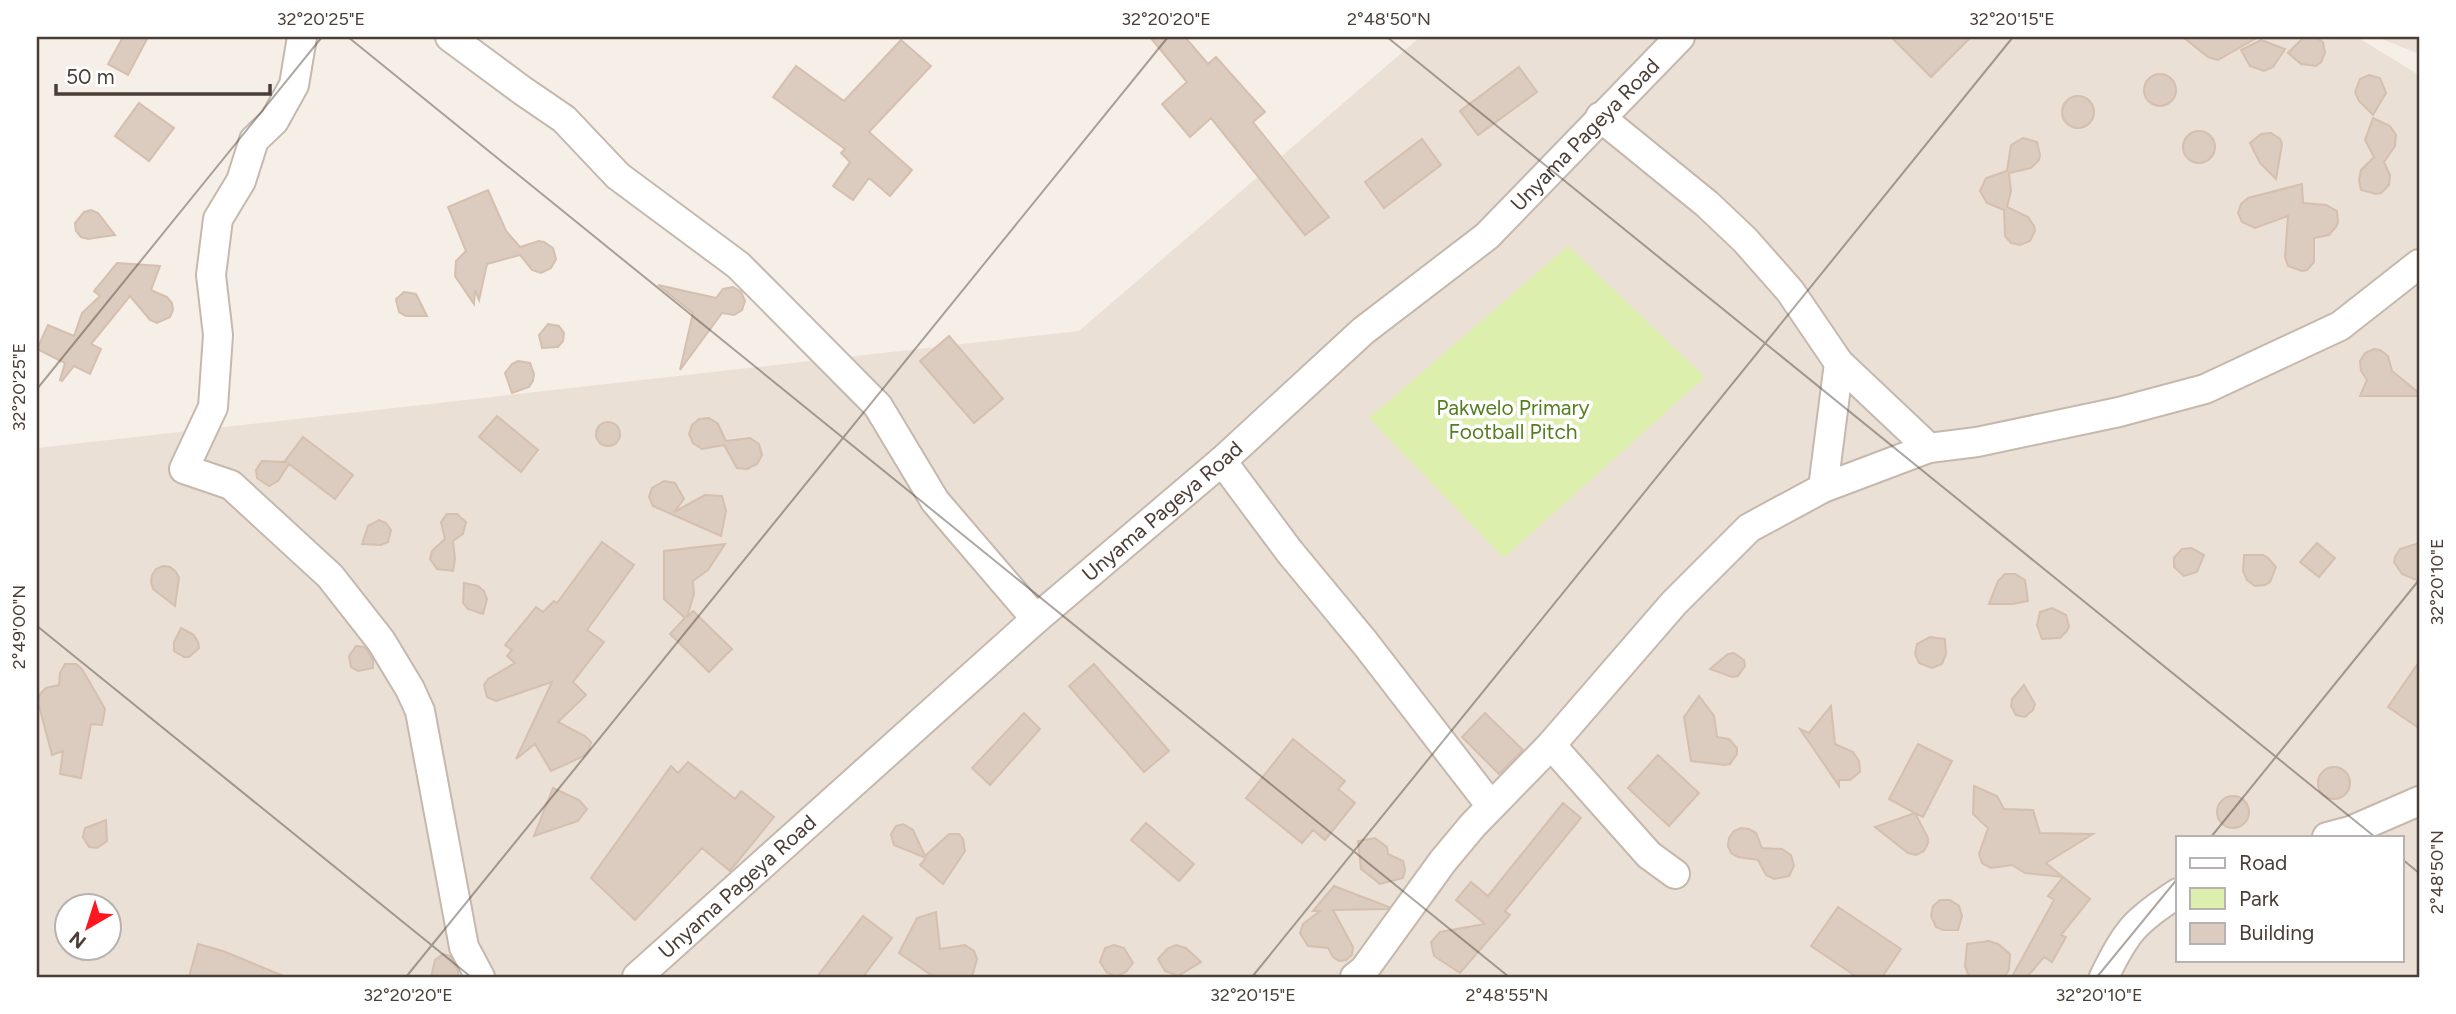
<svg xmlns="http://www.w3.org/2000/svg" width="2456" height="1014" viewBox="0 0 2456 1014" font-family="Figtree,sans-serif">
  <rect width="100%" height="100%" fill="#f6efe8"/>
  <!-- residential -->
  <path fill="#eae0d6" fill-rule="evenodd" d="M1420,37H2357L2419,75V977H37V448L1079,331ZM2178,837H2402V960H2178ZM66,906H108V948H66Z
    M2377,37H2419V54Z"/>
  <!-- green -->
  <path fill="#ddefac" d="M1568,246L1705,377L1504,558L1369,418Z"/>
  <!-- building -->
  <path fill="#dccbbf" stroke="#d5bfae" stroke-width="2" d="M123,37H148L128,75L108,64Z
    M1150,37H1185L1208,64L1216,57L1265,112L1253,122L1329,217L1305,235L1211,118L1190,137L1162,104L1187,82Z
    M1891,37H1971L1931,77Z
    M2183,37H2258L2218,60L2208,57Z
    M2304,37H2315L2323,42L2325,53L2321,62L2316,66L2301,64L2288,53Z
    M901,40L931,66L869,132L912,170L890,196L869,178L853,200L833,186L850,162L841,153L845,149L773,97L796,66L844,101Z
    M2261,40L2285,49L2273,67L2264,71L2250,66L2241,50Z
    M1519,67L1537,92L1478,135L1460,111Z
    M2144 90a16 16 0 1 1 32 0a16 16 0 1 1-32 0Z
    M2369,75L2380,78L2386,93L2373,115L2359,101L2355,92L2360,79Z
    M2062 112a16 16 0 1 1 32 0a16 16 0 1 1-32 0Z
    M139,103L174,128L149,161L115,136Z
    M2373,118L2390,126L2396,135L2395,146L2384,162L2390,175L2389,185L2381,193L2376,194L2361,190L2359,180L2361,170L2374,157L2365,140Z
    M2183 147a16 16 0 1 1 32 0a16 16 0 1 1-32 0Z
    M2271,133L2280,139L2282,144L2276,179L2260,163L2250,143L2261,134Z
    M2023,138L2037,142L2040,155L2039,160L2031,168L2009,173L2011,191L2007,207L2028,217L2034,226L2035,231L2030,241L2020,245L2011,243L2005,236L2004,210L1987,203L1980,191L1986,178L2007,171L2011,145Z
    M1422,139L1441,165L1384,208L1365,182Z
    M2302,184L2303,203L2326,205L2337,211L2338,222L2336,227L2329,235L2314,238V262L2307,270L2302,271L2288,266L2285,257L2288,216L2255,228L2242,222L2238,213L2241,204L2248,198Z
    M488,190L506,231L520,247L539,241L544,242L553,248L556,259L551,268L541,273L532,270L520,255L487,264L479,300L475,290L474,304L455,276L456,261L466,251L448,207Z
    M91,210L98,213L115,235L88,239L81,237L76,231L75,223L84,212Z
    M117,263L160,266L151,290L167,297L172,303L173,310L170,317L157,323L150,320L130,296L91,344L101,349L90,374L74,366L62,381L60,380L65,363L37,349L48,325L74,336L82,313L100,296L94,291Z
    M658,285L716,298L723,289L733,287L741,292L745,301L742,310L734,315L722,313L680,370L693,313Z
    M404,292L416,294L427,316H406L399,312L396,299Z
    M548,324L559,326L564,333L563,341L558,347L542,348L539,335Z
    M949,336L1003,399L974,423L920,361Z
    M2374,349L2380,350L2388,356L2392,371L2419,393V396H2360L2367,380L2361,371L2360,361L2365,353Z
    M518,361L530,363L534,374L533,381L529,387L512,393L505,373L512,364Z
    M497,416L538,450L521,472L479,437Z
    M709,418L718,424L726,441L750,438L759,444L762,455L757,464L747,469L737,468L724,445L702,449L693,443L689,434L692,425L699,419Z
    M596 434a12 12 0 1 1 24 0a12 12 0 1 1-24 0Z
    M303,437L353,475L335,499L289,464L278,481L269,486L257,478L256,470L262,461L287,462L285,461Z
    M664,481L675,483L684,499L674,512L705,495L722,496L726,511L721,536L653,506L649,497L652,488Z
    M447,514H457L466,522L463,534L453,541L455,559L453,571L437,569L430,559L432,551L445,539L441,522Z
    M379,520L386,523L391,530L388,542L381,545L362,544L368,526Z
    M602,542L634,565L587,630L604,642L573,682L586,695L558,722L585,736L591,742L589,750L584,756L551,771L535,744L516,759L552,682L496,701L487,697L484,685L488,679L515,663L507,656L512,650L505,645L536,607L543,612L554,601L557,603Z
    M2317,543L2335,558L2319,577L2300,562Z
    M2419,543V581L2402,574L2394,562L2395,557L2400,549Z
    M725,544L708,570L693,581L694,594L687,617L693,611L732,649L709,672L670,634L685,618L664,599V551Z
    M2191,548L2204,555L2197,572L2184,576L2174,567V558L2182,549Z
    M2244,555H2263L2268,558L2276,567L2270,582L2265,585L2255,586L2247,580L2243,571Z
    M163,566L170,567L176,572L179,578L175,606L153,589L151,582L152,575L156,569Z
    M2005,574H2015L2025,580L2028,601L2013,604H1989L1998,581Z
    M464,583L478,586L484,591L487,599L483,614L468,609L463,603Z
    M2052,608L2066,615L2069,626L2067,631L2060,638L2042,639L2037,625L2040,612Z
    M181,628L194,635L198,642L199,648L189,657H184L174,651V642Z
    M1930,637L1945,639L1946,654L1942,664L1932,668L1919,663L1915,654L1917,644Z
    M356,646L364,647L367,650L373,660V668L358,671L351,667L349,656Z
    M1734,653L1744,660L1745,666L1738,676L1732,677L1710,669L1728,654Z
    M2419,662V728L2388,707Z
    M65,664H76L82,669L105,709L102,725L91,724L81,778L60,774L63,751L52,755L38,702L40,694L46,688L59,685L60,673Z
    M1094,664L1169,751L1144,772L1069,686Z
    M2024,685L2035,704L2033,710L2025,717L2016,715L2011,706L2012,699Z
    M1699,696L1714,716L1717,737L1729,739L1737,748V754L1730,764L1725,765L1691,761L1684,717Z
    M1831,706L1835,744L1853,752L1859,761L1860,772L1850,780H1839V786L1800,729L1809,733Z
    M1024,713L1040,729L990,785L972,768Z
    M1485,713L1523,750L1499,774L1462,737Z
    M1293,739L1345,781L1338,789L1355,803L1325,840L1313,830L1302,843L1246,798Z
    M1918,744L1952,761L1923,817L1915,813L1928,838V843L1924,851L1916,855L1908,853L1875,827L1915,813L1889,799Z
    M1658,755L1699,793L1669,826L1628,788Z
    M688,762L735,799L741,791L774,817L730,871L702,848L635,920L591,878L671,766L678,773Z
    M2318 783a16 16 0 1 1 32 0a16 16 0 1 1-32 0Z
    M1974,786L1997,796L2004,809L2033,810L2040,833L2093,834L2046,863L2063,877L2025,873L2012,865L1991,868L1982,863L1979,854L1988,828L1973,814Z
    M553,788L579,800L587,809L578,821L534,836Z
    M2217 812a16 16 0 1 1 32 0a16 16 0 1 1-32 0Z
    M1563,803L1581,818L1505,911L1510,915L1460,973L1434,956L1431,942L1440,932L1485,924L1456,900L1471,882L1488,896Z
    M106,820L107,841L97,848L89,847L83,837L85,828Z
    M1146,823L1194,864L1179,881L1131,840Z
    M903,824L913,830L925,856L949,834H959L963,839L965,851L943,884L920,865L926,858L894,845L891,834L896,826Z
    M1741,828L1749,829L1756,833L1762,848L1782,849L1791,855L1794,866L1789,876L1774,879L1766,875L1758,860L1738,857L1731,853L1728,846L1729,838L1734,831Z
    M1375,838L1387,847L1388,854L1403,861L1405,870L1403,878L1380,884L1361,869L1358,841Z
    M2063,877L2090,899L2061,935L2066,937L2052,962L2044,957L2027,977H2016L2013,975L2054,900L2048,896Z
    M1334,886L1389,907L1388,909L1333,910L1353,947L1352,955L1346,960L1339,961L1333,957L1328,948L1308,946L1300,933L1303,924L1320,911H1313Z
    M1940,900H1950L1959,906L1962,916L1958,930H1943L1936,927L1931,916L1933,906Z
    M1838,907L1901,949L1882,977H1857L1811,946Z
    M936,912L940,949L965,945L974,951L977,959L972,977H934L899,953L917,918Z
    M863,916L892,938L863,977H817Z
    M1989,941L1998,944L2010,954L2009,970L2004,977H1969L1965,966L1967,944Z
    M198,944L223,951L286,977H189Z
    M1114,945L1124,948L1133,963L1126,972L1117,976L1107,973L1100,962L1105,948Z
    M1176,945L1186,948L1201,962L1178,976L1165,971L1158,959L1167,949Z
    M443,954L450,956L458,971V977H431L435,960Z"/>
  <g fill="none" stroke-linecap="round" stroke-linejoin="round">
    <!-- minor casing -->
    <g stroke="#c6b8ac" stroke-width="32">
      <g id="minor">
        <path d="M302,37L294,85L274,121L254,140L241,181L218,219L211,275L218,335L213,407L184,469L231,485L330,576L381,641L410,689L420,711L464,947L480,977"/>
        <path d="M450,37L523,91L564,119L618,176L738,265L773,300L878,406L935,501L1036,619"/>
        <path d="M1600,117L1707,204L1745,240L1790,291L1839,363L1929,448"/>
        <path d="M1222,461L1289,551L1365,643L1491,806"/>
        <path d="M1823,488L1839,363"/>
        <path d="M1551,745L1649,855L1675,874"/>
        <path d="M2327,837L2350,831L2419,801"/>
        <path id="s1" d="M637,977L1036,619L1222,461L1363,331L1487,236L1680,37"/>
        <path d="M1355,977L1364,970L1443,861L1473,825L1551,745L1674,603L1749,528L1823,488L1929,448L1977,442L2119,412L2205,389L2340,326L2419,264"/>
        <path d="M2104,977C2126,931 2135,921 2178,893"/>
      </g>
    </g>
    <!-- minor -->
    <use href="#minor" stroke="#fff" stroke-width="28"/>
  </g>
  <!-- ticks -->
  <path fill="none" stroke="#4a3e36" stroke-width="2" stroke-opacity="0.45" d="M348,37L1509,977M1387,37L2375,837M37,389L322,37M37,626L471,977M2211,837L2419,580M2402,859L2419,873M406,977L1168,37M1252,977L2013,37M2097,977L2178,878"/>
  <g text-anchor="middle" stroke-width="7" stroke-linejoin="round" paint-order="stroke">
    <!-- street labels -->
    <g font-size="21" fill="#4a3e36" stroke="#fff">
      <text dy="7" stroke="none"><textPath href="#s1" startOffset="1269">Unyama Pageya Road</textPath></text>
      <text dy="7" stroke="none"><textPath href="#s1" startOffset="702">Unyama Pageya Road</textPath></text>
      <text dy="7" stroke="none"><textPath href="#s1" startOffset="135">Unyama Pageya Road</textPath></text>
    </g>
    <!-- park labels -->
    <g font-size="21" fill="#557e20" stroke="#fff">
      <text x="1513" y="415">Pakwelo Primary<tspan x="1513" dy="24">Football Pitch</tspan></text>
    </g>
  </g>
  <!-- border -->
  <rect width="2456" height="1014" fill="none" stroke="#ffffff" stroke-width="77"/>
  <!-- legend -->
  <rect x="2176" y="836" width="228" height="126" fill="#ffffff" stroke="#b7b2af" stroke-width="2"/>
  <rect x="2190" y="858" width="35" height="10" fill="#ffffff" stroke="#b7b2af" stroke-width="2"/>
  <text x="2239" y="870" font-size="21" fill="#4a3e36">Road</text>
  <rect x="2190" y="888" width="35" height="21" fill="#ddefac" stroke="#b7b2af" stroke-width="2"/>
  <text x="2239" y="906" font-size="21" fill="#4a3e36">Park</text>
  <rect x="2190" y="923" width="35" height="21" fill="#dccbbf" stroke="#b7b2af" stroke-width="2"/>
  <text x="2239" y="940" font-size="21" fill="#4a3e36">Building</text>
  <!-- north arrow -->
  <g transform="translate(88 927) rotate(219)"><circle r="33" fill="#ffffff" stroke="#b7b2af" stroke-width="2"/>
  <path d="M0-5L12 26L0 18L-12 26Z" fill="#ff161e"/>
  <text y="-10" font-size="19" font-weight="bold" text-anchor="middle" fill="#4a3e36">N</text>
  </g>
  <!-- scale -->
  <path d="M56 84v10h214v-10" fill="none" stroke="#4a3e36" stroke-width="3.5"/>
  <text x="66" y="84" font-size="21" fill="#4a3e36" stroke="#ffffff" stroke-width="5" paint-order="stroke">50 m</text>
  <rect x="38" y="38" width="2380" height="938" fill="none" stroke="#4a3e36" stroke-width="2.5"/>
  <g font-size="18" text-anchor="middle" fill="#4a3e36">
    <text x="321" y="25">32°20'25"E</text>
    <text x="1166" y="25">32°20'20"E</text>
    <text x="1389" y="25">2°48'50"N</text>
    <text x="2012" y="25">32°20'15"E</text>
    <text transform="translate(19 387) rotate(-90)" y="6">32°20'25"E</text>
    <text transform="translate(2437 582) rotate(-90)" y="6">32°20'10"E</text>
    <text transform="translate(19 627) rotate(-90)" y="6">2°49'00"N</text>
    <text transform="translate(2437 872) rotate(-90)" y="6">2°48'50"N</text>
    <text x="408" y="1001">32°20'20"E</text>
    <text x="1253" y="1001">32°20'15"E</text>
    <text x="1507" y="1001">2°48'55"N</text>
    <text x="2099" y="1001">32°20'10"E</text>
  </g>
</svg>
